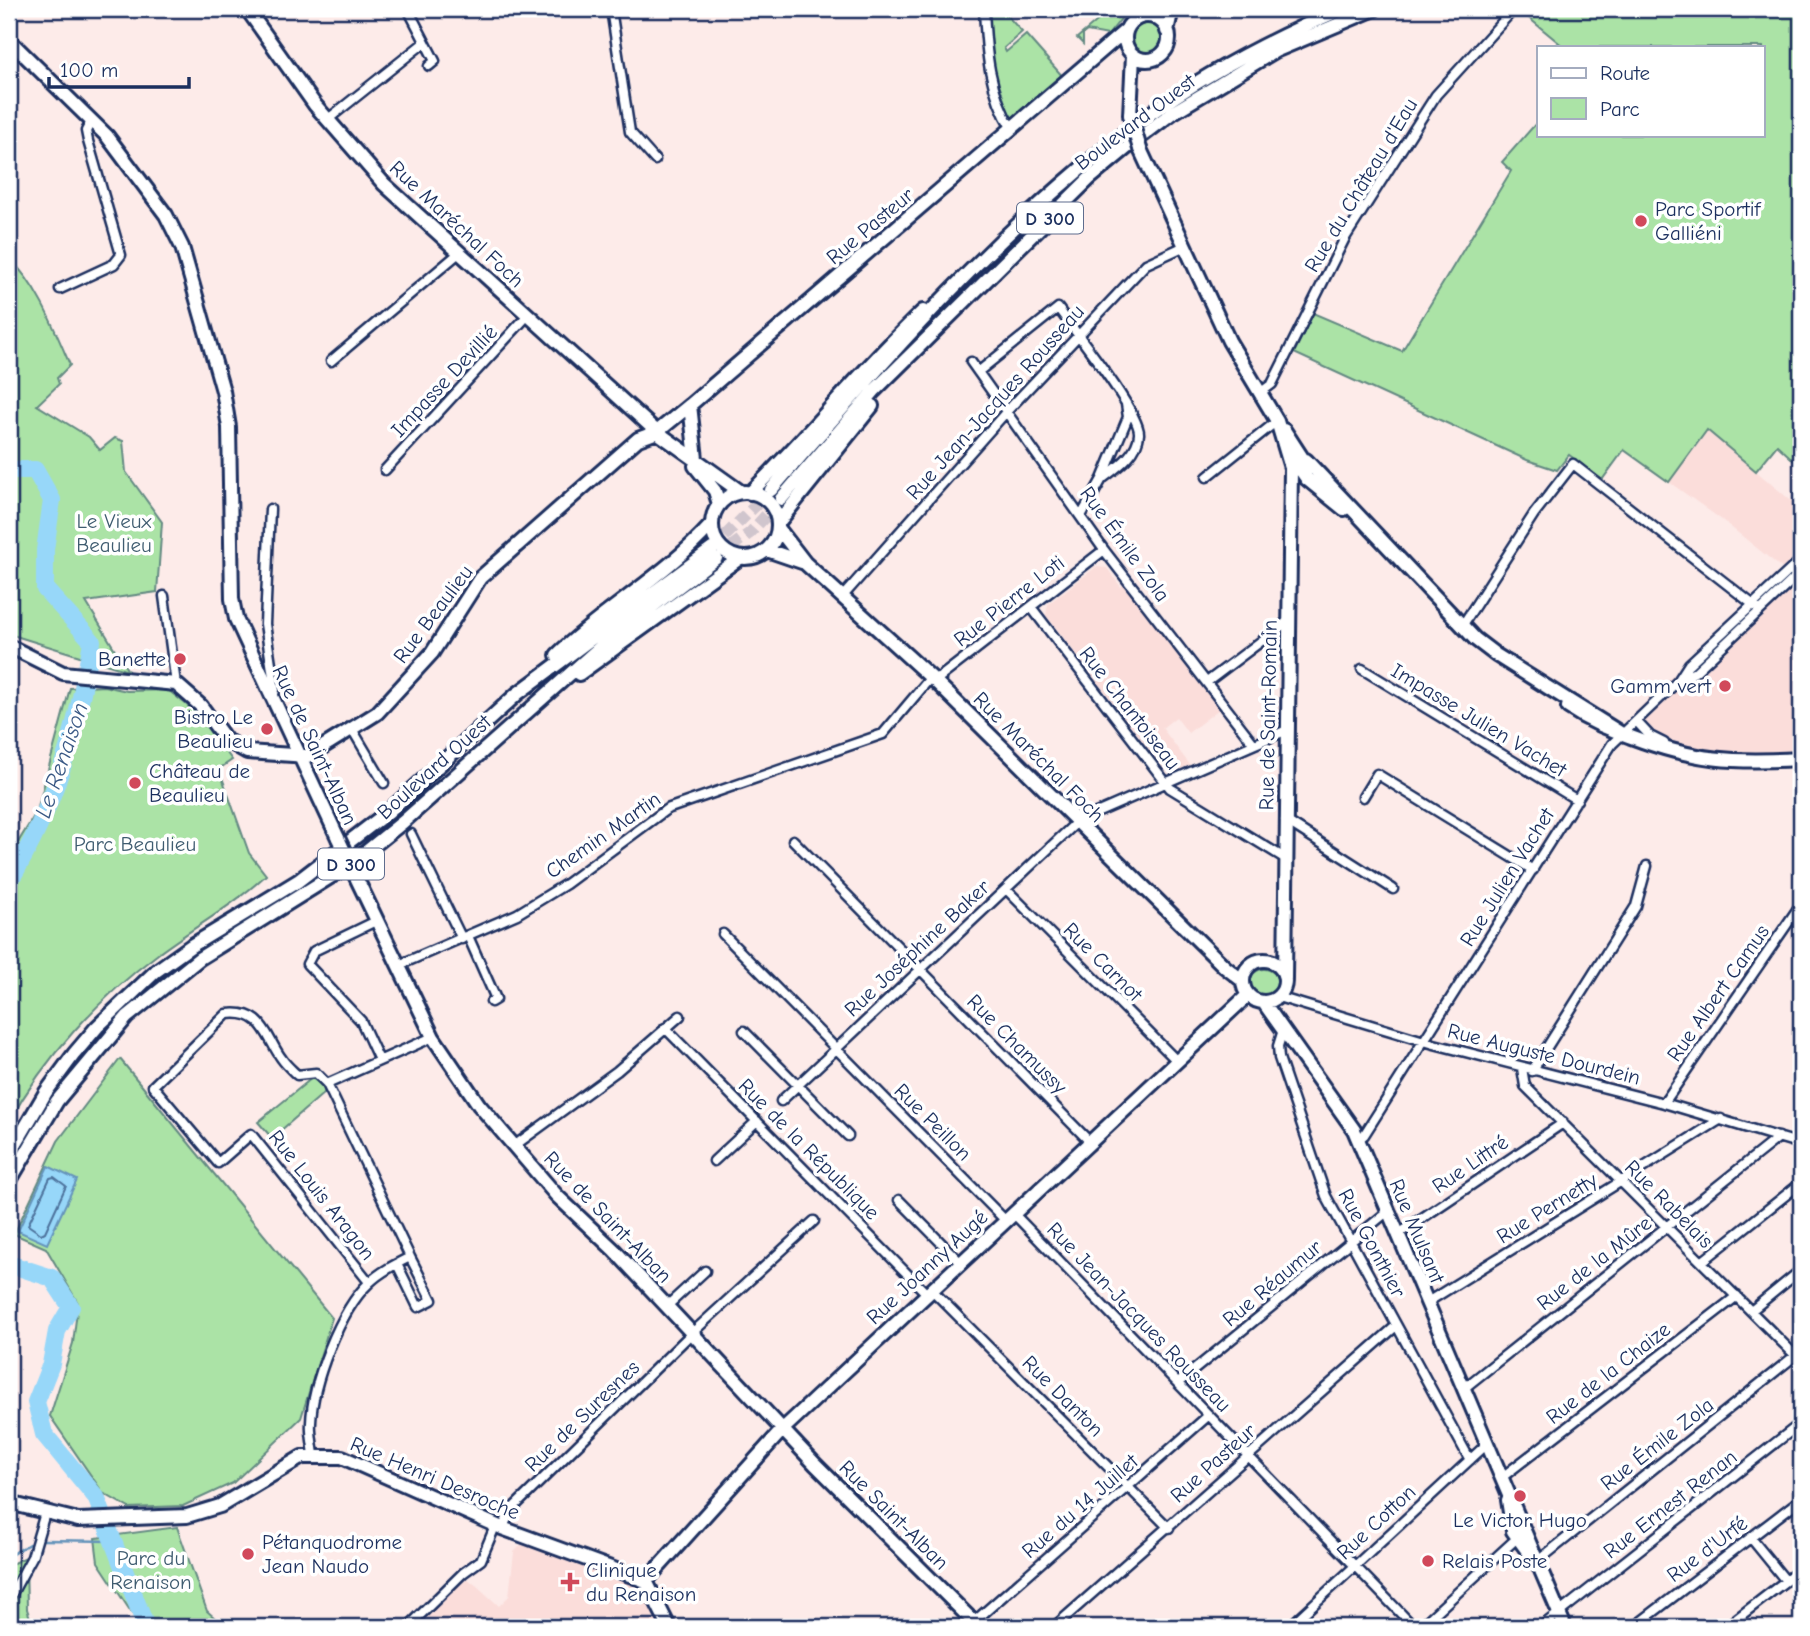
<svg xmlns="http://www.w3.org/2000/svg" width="1810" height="1636" viewBox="0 0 1810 1636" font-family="'Comic Neue',sans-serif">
  <rect width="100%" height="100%" fill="#fdebe9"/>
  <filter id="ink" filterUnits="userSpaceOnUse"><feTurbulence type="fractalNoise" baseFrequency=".0143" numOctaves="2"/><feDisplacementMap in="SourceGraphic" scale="14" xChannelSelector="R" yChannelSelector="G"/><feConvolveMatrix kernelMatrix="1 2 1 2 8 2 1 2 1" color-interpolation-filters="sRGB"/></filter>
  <g filter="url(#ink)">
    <!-- built -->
    <path fill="#fbddda" d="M1707,430L1801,509V756L1704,755L1622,725L1783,569L1722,520L1669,482Z
      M1096,567L1107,568L1121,587L1124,585L1219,709L1188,733L1176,717L1162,728L1190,765L1174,771L1163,767L1046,615L1048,604Z
      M525,1541L635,1585L650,1606L659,1627H413L461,1580L467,1579L476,1585L499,1606L509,1596L514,1552Z"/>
    <!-- green -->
    <path fill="#abe3a6" stroke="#638982" stroke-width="2" d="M986,9H1001L1022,32L1004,48L1006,52L1026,35L1064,78L1014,121C991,88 988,47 986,9Z
      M1105,9L1128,10L1108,35L1087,31L1083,34V44L1077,38L1108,12Z
      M1518,9H1801V467L1777,445L1756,471L1707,430L1669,482L1624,450L1602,480L1569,455L1557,470L1527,460L1294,353L1313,313L1402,351L1511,171L1502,162L1539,120V135H1763V47H1564Z
      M1132 38a16 16 0 1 1 32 0a16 16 0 1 1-32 0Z
      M9,258C37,284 55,330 70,365L57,378L59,384L37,405L89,437L100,450L115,438L123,441L126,472L162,522L157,592L86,602L128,671L9,634Z
      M104,686L127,691L168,690L197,713L232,760L219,769L249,853L266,875C233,906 194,927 158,954C99,998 44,1058 9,1122V857L37,811L70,688Z
      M1250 983a14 14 0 1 1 28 0a14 14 0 1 1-28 0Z
      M120,1059L332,1318L301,1418L233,1483L183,1506L129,1508L103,1493L50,1416L73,1343L78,1303L46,1248L14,1234L58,1141Z
      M312,1078L325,1088L324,1093L272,1138L258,1122Z
      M177,1527L207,1611L225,1627H141L98,1562L95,1538Z
      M26,1557L27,1609L33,1627H9V1565Z"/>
    <!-- water -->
    <path fill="#97d7f9" stroke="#6594bb" stroke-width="2" d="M48,1166L77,1180L47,1244L18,1231Z"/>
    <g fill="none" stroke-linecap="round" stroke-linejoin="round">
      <!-- shore -->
      <path stroke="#4d729c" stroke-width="2" d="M54,1177L66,1186L45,1232L41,1234L28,1225L50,1178Z"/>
      <!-- stream -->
      <path stroke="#6594bb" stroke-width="2.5" d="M43,1540L112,1541
        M9,1556L29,1544"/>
      <!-- river -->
      <path stroke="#97d7f9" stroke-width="18" d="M9,470H35L52,500L45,550V589L92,641C77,729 56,805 9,882
        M9,1264L52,1278L71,1307L57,1331L51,1364L36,1402L44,1434L96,1497L146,1627"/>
      <!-- primary-tunnel -->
      <path stroke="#d0c5cd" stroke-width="12" stroke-dasharray="12 6" stroke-linecap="butt" d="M712,549L771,490
        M716,558L750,533L781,499"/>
      <!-- street casing -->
      <g stroke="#1b2f5e" stroke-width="13">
        <path id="street" d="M611,9L630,132L655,160
          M984,9C986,51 989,92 1012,129
          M409,11L435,61L429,66
          M327,120L425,42
          M60,289L114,264L121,255L88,141L86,131L92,120
          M331,361L459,253
          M971,362L1104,550L1254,744
          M978,372L1058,308C1073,329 1141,414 1139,434C1138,454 1116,468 1102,479L1128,417L1126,404
          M1260,393L1272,384L1345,238L1436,95L1514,9
          M385,470L528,315
          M1207,477L1277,421
          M270,509L265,624L275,690L273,698
          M1081,516L1102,479
          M164,596L176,684
          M843,596L1007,411L1146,264L1185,246
          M1031,607L1170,788L1286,859
          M1462,626L1534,514L1573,464L1760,610
          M1362,669L1577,800
          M1681,680L1695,672L1801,572
          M935,681L1104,550
          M1207,682L1288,621
          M1636,721L1650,736L1664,743
          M352,729L384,783
          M1363,797L1377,774L1533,870
          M1285,820L1393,889
          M411,834L462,939
          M793,840L1090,1142
          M1006,889L1176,1060
          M378,920L314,951L307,964L361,1021L379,1060
          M723,934L1005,1220
          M468,936L496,999L491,1002
          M399,965L517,914L566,884L667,809L883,734L931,677
          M1278,997L1434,1044L1664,1103L1801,1144
          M665,1028L927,1294
          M1283,1030L1278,1046L1279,1058L1326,1196L1470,1460
          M744,1031L848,1136
          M1522,1068L1525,1086L1801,1361
          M1532,1071L1636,906L1647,866
          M327,1084L316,1073L297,1075C292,1070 286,1065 282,1059C266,1038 264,1009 227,1014L153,1086L218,1163L251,1134L369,1282
          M781,1101L1078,821L1287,730
          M1664,1103L1801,904
          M1358,1140L1364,1135L1612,744L1678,681L1689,664L1801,560
          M514,1146L617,1071L680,1016
          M714,1161L757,1121
          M899,1200L960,1262
          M1013,1213L1414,1627
          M1397,1235L1563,1123
          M1703,1261L1801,1183
          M397,1264L418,1307L432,1300L410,1257
          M931,1289L1169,1528
          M1426,1303L1721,1119
          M667,1306L705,1271
          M1751,1311L1801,1270
          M1178,1383L1387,1212
          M1463,1389L1779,1137
          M314,1455C313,1445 310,1433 311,1423C312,1384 340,1310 369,1283C380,1272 396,1264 410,1257L327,1084L433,1037
          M1501,1478L1737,1296
          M502,1528L513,1508L692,1333L814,1221
          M1751,1538L1786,1581
          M1539,1560L1801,1351
          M9,1599L32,1557L45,1513
          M408,1627L463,1573L481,1560L496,1524
          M968,1627L1209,1415
          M1054,1627L1396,1326
          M1289,1627L1487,1444
          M1420,1627L1517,1538
          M1541,1627L1801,1423
          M1634,1627L1801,1499
          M1726,1627L1801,1569"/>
      </g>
      <!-- secondary casing -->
      <g stroke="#1b2f5e" stroke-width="18">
        <path id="secondary" d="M247,9L315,105L384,184L657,432L741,492
          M1125 38a22 22 0 1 1 44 0a22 22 0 1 1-44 0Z
          M1167,31L1172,9
          M9,40L107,136L166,215L182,247L223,391L229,427L232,599L236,619L338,838
          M1130,115L1133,55
          M1140,149L1229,341L1277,421L1291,468L1285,979
          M690,405L696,459
          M1284,430L1308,467
          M1293,459L1307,479L1344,509
          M1306,460L1475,639L1496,655L1622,734
          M695,466L715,491L719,504
          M712 525a33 33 0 1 1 66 0a33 33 0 1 1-66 0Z
          M778,528L805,563L935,681L1225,967L1243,981
          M767,550L802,562
          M9,646L63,673L176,684L201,706L226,740L247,752L308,756L377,713L432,653L480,578L638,439L657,432L690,405L1126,30
          M1568,707C1590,722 1607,728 1631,737C1695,761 1734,763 1801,759
          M355,875L433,1037L479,1105L557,1196L614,1250L815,1464L979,1627
          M1243 981a21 21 0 1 1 42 0a21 21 0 1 1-42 0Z
          M1264,1003L1354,1130L1565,1627
          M1508,1500L1513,1531L1537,1564
          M9,1503L78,1520L187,1516L220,1506L302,1457H342L502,1528L646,1581
          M646,1581L783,1429L1248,995
          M646,1581L669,1627"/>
      </g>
      <!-- primary casing -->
      <g stroke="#1b2f5e" stroke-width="18">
        <path id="primary" d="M771,490C886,357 1005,221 1147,116C1207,72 1274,38 1342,9
          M750,493C810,434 862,369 923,311
          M781,499L874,391L1089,179L1130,145L1172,113L1275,51L1375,9
          M778,523L872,406
          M557,655C606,608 665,576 711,525
          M579,674L740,558
          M9,1155L46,1092L74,1054L97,1027L156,971L191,946L298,881L388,812L517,694L712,549
          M9,1182L57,1101L127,1017L200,958L351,864L403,822L607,641L716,558"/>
      </g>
      <!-- street -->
      <use href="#street" stroke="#fff" stroke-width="8"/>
      <!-- secondary -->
      <use href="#secondary" stroke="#fff" stroke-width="12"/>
      <!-- primary -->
      <use href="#primary" stroke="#fff" stroke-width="12"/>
      <!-- secondary-bridge casing -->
      <g stroke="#1b2f5e" stroke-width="18" stroke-linecap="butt">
        <path id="secondary-bridge" d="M1130,115L1140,149
          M338,838L355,875"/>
      </g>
      <!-- secondary-bridge -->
      <use href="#secondary-bridge" stroke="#fff" stroke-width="12"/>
    </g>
  </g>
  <!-- markers -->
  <g fill="#d1495b" stroke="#fff" stroke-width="2.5">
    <circle cx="1641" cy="221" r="7"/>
    <circle cx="180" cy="659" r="7"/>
    <circle cx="1725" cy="686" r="7"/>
    <circle cx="267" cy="729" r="7"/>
    <circle cx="135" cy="783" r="7"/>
    <circle cx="1520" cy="1496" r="7"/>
    <circle cx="248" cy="1554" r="7"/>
    <circle cx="1428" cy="1561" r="7"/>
    <path d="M566.5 1571.5h7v7h7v7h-7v7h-7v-7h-7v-7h7z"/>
  </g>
  <g text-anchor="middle" stroke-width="7" stroke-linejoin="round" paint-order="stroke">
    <!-- shield labels -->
    <g fill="#fff" stroke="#5f6d8e" stroke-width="2">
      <rect x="1017" y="202.5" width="66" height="31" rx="5"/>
      <rect x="318" y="848.5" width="66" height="31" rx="5"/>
    </g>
    <g font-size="19" font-weight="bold" fill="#1b2f5e">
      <text x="1050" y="225">D 300</text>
      <text x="351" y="871">D 300</text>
    </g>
    <!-- street labels -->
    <g font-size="21" fill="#1b2f5e" stroke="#fff">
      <text transform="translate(1135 122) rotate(-37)" y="7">Boulevard Ouest</text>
      <text transform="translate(1361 185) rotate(-59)" y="7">Rue du Château d'Eau</text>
      <text transform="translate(457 224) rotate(43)" y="7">Rue Maréchal Foch</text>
      <text transform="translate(870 226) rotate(-40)" y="7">Rue Pasteur</text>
      <text transform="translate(444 381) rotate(-47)" y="7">Impasse Devillié</text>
      <text transform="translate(995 402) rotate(-48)" y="7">Rue Jean-Jacques Rousseau</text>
      <text transform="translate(1125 544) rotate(54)" y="7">Rue Émile Zola</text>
      <text transform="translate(1009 601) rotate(-38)" y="7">Rue Pierre Loti</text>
      <text transform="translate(433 614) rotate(-53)" y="7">Rue Beaulieu</text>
      <text transform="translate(1130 708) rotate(52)" y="7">Rue Chantoiseau</text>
      <text transform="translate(1268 715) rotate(-89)" y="7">Rue de Saint-Romain</text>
      <text transform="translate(1479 720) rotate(31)" y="7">Impasse Julien Vachet</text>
      <text transform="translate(315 745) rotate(65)" y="7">Rue de Saint-Alban</text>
      <text transform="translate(1039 757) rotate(45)" y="7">Rue Maréchal Foch</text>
      <text transform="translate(434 767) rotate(-42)" y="7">Boulevard Ouest</text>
      <text transform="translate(603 835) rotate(-35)" y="7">Chemin Martin</text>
      <text transform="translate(1507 877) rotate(-58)" y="7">Rue Julien Vachet</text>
      <text transform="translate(917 948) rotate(-43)" y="7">Rue Joséphine Baker</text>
      <text transform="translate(1103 962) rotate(45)" y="7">Rue Carnot</text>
      <text transform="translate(1718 993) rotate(-55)" y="7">Rue Albert Camus</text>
      <text transform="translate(1017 1044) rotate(45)" y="7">Rue Chamussy</text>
      <text transform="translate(1544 1054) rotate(14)" y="7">Rue Auguste Dourdein</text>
      <text transform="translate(933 1122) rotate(45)" y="7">Rue Peillon</text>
      <text transform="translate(809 1149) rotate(45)" y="7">Rue de la République</text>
      <text transform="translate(1470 1164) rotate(-34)" y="7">Rue Littré</text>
      <text transform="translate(322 1195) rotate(52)" y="7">Rue Louis Aragon</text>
      <text transform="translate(1669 1204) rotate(45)" y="7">Rue Rabelais</text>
      <text transform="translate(1547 1208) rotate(-32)" y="7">Rue Pernetty</text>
      <text transform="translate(608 1217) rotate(46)" y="7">Rue de Saint-Alban</text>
      <text transform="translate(1417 1231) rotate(67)" y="7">Rue Mulsant</text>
      <text transform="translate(1372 1243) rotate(62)" y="7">Rue Gonthier</text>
      <text transform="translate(1594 1263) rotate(-38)" y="7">Rue de la Mûre</text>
      <text transform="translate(927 1267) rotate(-43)" y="7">Rue Joanny Augé</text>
      <text transform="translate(1272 1283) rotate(-40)" y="7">Rue Réaumur</text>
      <text transform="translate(1139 1317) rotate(46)" y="7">Rue Jean-Jacques Rousseau</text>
      <text transform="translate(1608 1373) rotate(-38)" y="7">Rue de la Chaize</text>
      <text transform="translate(1063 1396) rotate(45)" y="7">Rue Danton</text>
      <text transform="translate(582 1416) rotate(-44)" y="7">Rue de Suresnes</text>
      <text transform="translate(1657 1444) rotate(-38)" y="7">Rue Émile Zola</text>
      <text transform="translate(1213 1463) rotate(-42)" y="7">Rue Pasteur</text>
      <text transform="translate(435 1478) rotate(23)" y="7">Rue Henri Desroche</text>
      <text transform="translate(1670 1504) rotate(-38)" y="7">Rue Ernest Renan</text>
      <text transform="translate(1080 1506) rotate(-41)" y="7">Rue du 14 Juillet</text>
      <text transform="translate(894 1515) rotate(45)" y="7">Rue Saint-Alban</text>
      <text transform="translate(1376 1522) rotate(-43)" y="7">Rue Cotton</text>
      <text transform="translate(1707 1549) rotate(-37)" y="7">Rue d'Urfé</text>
    </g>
    <!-- poi labels -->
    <g font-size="21" fill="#1b2f5e" stroke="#fff" text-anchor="start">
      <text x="1655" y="216">Parc Sportif<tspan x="1655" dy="24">Galliéni</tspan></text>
      <text x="166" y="666" text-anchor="end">Banette</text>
      <text x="1711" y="693" text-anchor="end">Gamm vert</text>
      <text x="253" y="724" text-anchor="end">Bistro Le<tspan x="253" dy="24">Beaulieu</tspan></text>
      <text x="149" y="778">Château de<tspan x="149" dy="24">Beaulieu</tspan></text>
      <text x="1520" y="1527" text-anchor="middle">Le Victor Hugo</text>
      <text x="262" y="1549">Pétanquodrome<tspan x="262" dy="24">Jean Naudo</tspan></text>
      <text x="1442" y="1568">Relais Poste</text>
      <text x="586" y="1577">Clinique<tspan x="586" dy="24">du Renaison</tspan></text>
    </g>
    <!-- park labels -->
    <g font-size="21" fill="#3f5c70" stroke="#fff">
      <text x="114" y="528">Le Vieux<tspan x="114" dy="24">Beaulieu</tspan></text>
      <text x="135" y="851">Parc Beaulieu</text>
      <text x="151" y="1565">Parc du<tspan x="151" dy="24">Renaison</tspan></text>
    </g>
    <!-- water labels -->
    <g font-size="23" font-style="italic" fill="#3a5985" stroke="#fff">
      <text transform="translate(61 760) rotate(-71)" y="8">Le Renaison</text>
    </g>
  </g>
  <!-- margin -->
  <rect width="1810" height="1636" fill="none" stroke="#fff" stroke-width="35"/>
  <rect x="18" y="18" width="1775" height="1601" fill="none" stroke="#1b2f5e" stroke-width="2.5" filter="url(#ink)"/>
  <!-- legend -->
  <rect x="1537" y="46" width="228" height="91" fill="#ffffff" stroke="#a4acbf" stroke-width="2"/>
  <rect x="1551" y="68" width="35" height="10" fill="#ffffff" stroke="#a4acbf" stroke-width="2"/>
  <text x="1600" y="80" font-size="21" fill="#1b2f5e">Route</text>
  <rect x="1551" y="98" width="35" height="21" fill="#abe3a6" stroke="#a4acbf" stroke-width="2"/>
  <text x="1600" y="116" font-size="21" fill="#1b2f5e">Parc</text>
  <!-- scale -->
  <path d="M49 77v10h140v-10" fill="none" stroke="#1b2f5e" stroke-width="3.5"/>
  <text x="60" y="77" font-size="21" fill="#1b2f5e" stroke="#ffffff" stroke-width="5" paint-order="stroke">100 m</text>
</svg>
